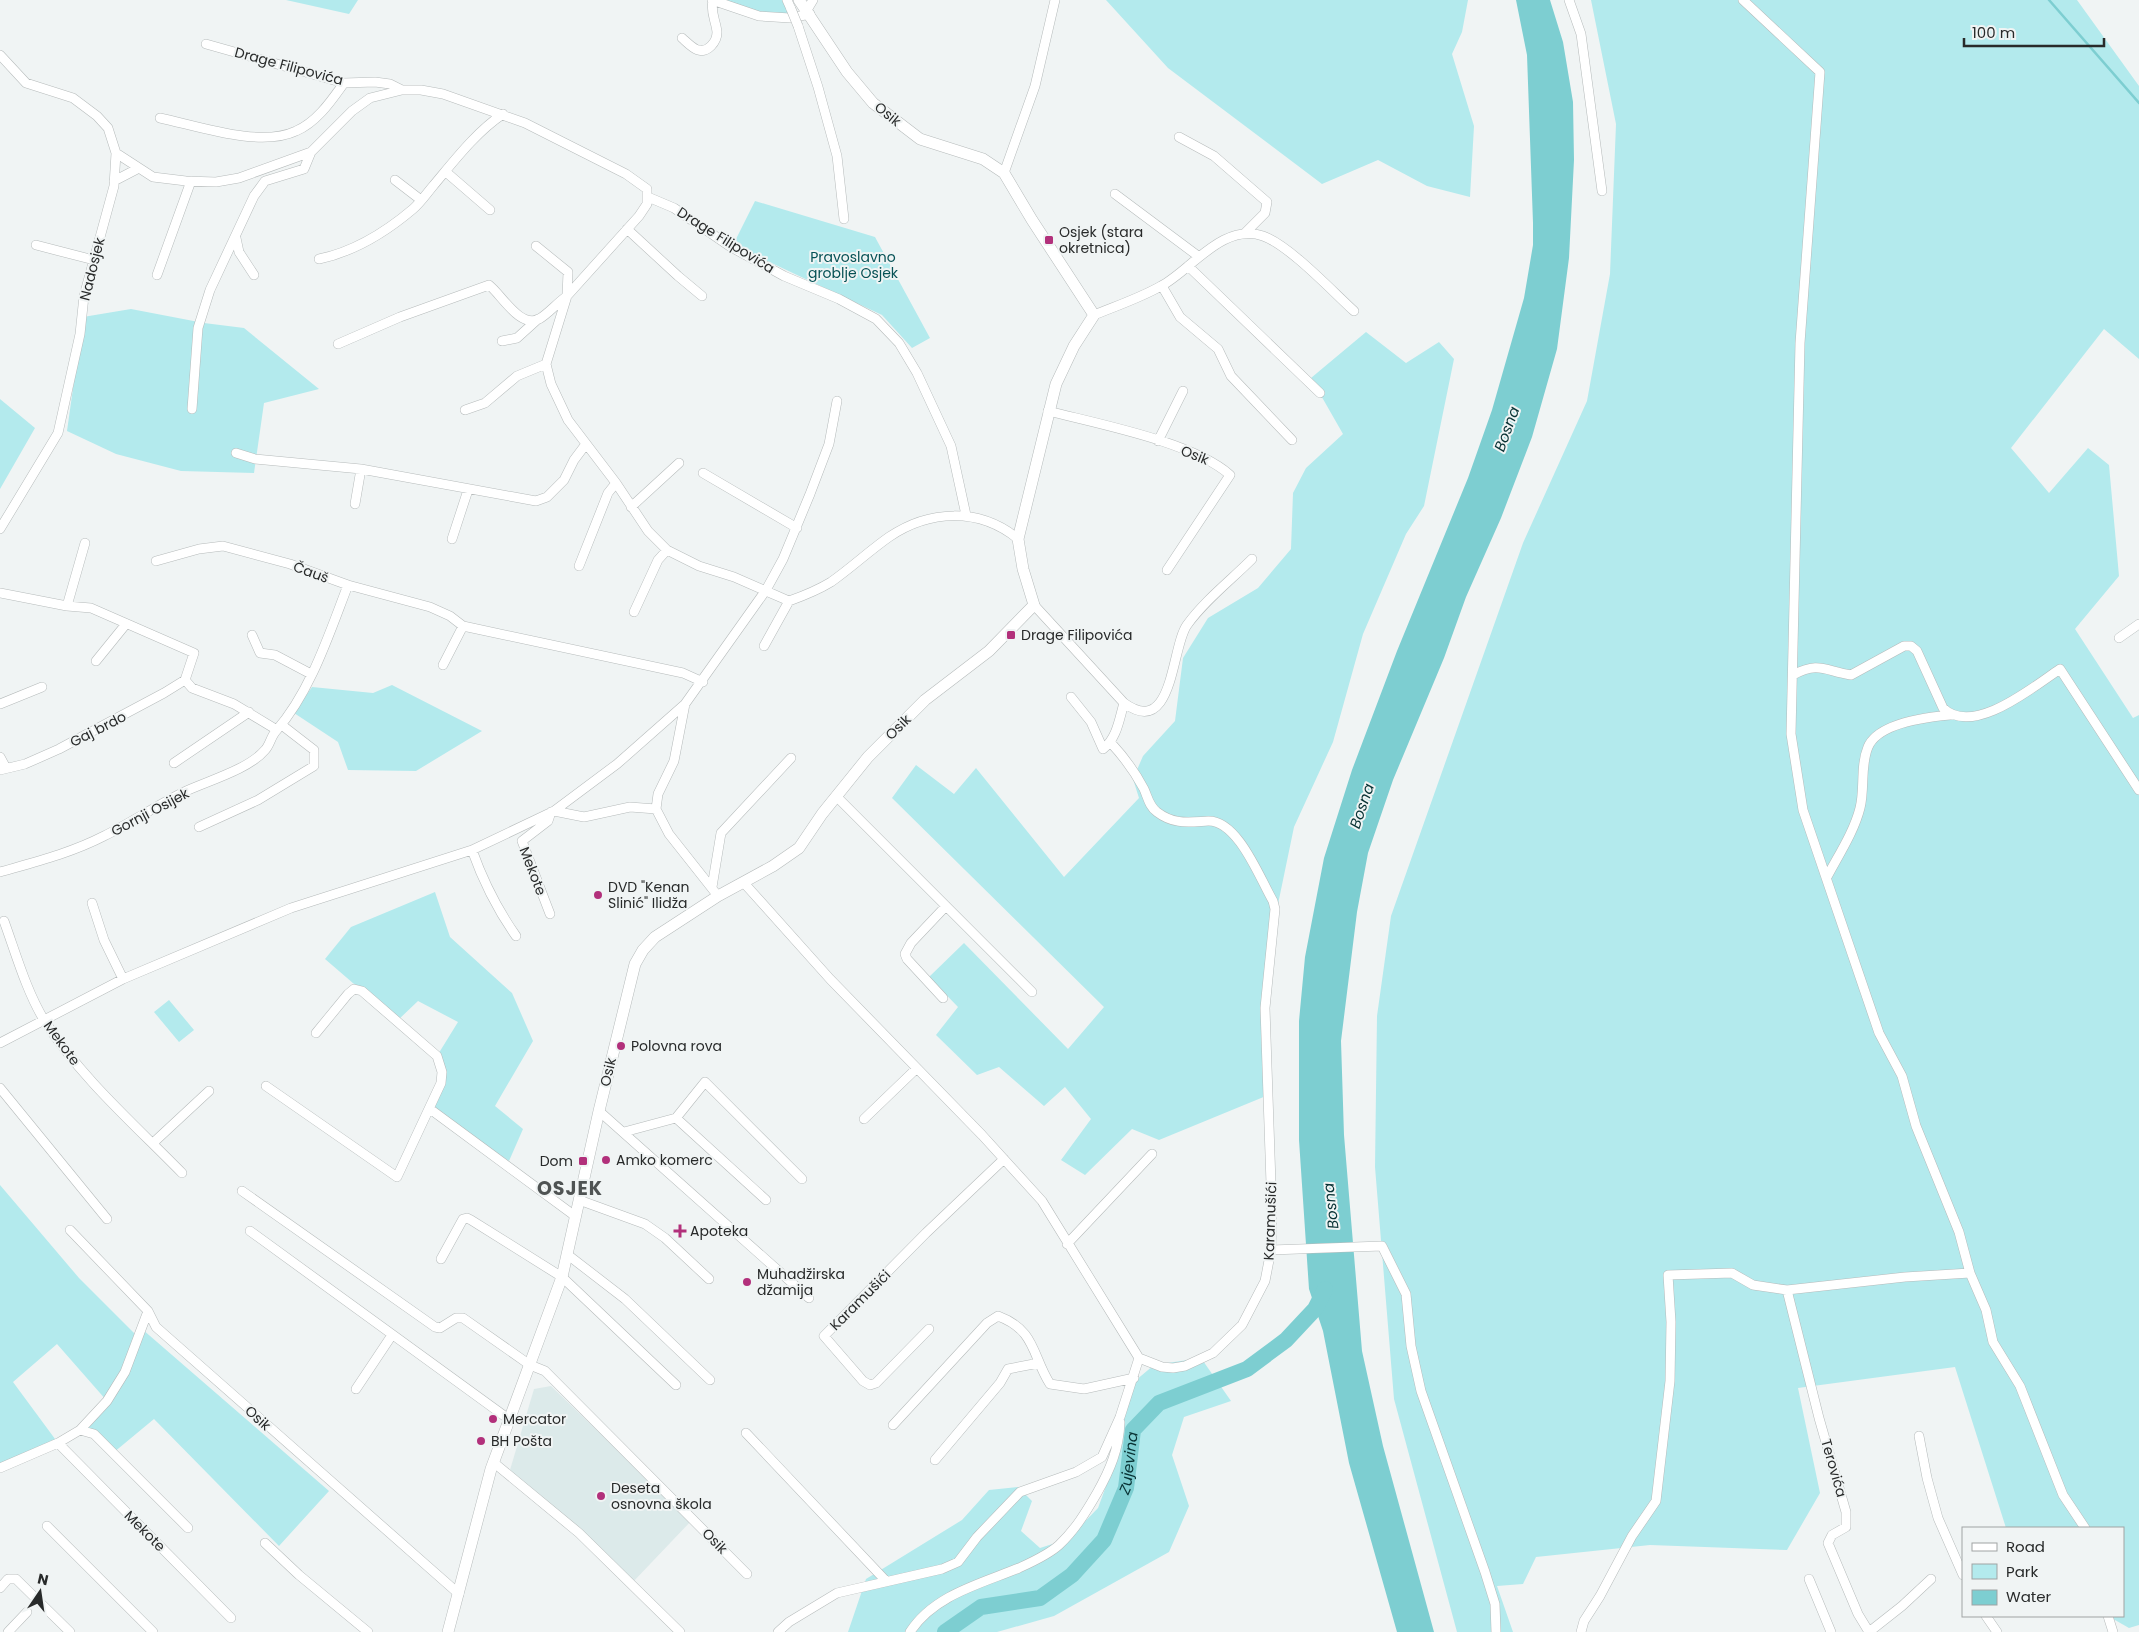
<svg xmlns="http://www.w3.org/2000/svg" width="2139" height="1632" viewBox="0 0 2139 1632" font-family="Poppins,sans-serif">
  <rect width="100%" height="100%" fill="#f0f4f4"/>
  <!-- built -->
  <path fill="#dceaea" d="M551,1386L691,1521L632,1583L510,1470L534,1389Z"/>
  <!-- green -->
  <path fill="#b3eaed" d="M286,0H358L349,14Z
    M712,0H784L790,18L759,16Z
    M1106,0H1468L1462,32L1452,54L1474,126L1470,197L1427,186L1378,160L1322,184L1168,68Z
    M1591,0H2077L2139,86V359L2104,329L2011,448L2049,493L2088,448L2109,465L2119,576L2075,629L2133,718L2139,715V1625L2129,1628L2108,1616H2123V1528H2006L1955,1367L1798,1388L1820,1493L1787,1550L1650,1545L1536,1557L1523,1584L1497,1586L1513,1632H1457L1394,1399L1375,1167L1377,1016L1391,916L1523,543L1587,401L1610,274L1616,124Z
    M755,201L875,237L930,338L912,348L882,315L733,245Z
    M131,309L204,323L244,328L319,389L264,403L254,473L181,471L116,454L67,431L83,317Z
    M1366,332L1406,363L1439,342L1454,359L1424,506L1406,534L1363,634L1333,742L1294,827L1277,909L1263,1011L1266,1096L1159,1140L1132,1129L1085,1175L1061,1160L1091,1119L1065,1087L1044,1106L999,1067L977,1075L936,1035L958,1007L929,977L964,943L1068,1049L1104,1007L892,798L916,765L954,794L976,768L1064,877L1139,798L1133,779L1143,756L1175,721L1183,658L1208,618L1258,588L1291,549L1293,493L1306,468L1343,434L1311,378Z
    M0,399L35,428L0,489Z
    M392,685L482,731L416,771L348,770L338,742L294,713L312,687L373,693Z
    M435,892L450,937L512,993L533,1041L495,1106L523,1129L509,1161L430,1109L441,1083L437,1056L458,1022L418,1001L397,1021L325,959L351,927Z
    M169,1000L194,1030L179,1042L154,1012Z
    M0,1185L79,1278L138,1337L142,1329L329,1491L279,1546L154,1419L113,1453L80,1430L107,1401L57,1344L13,1382L58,1443L0,1466Z
    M1201,1358L1231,1401L1184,1417L1172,1455L1189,1506L1169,1552L1054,1616L997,1632H848L866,1579L962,1520L989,1490L1018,1487L1032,1501L1021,1531L1040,1548L1068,1539L1098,1508L1116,1459L1129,1386L1154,1365Z"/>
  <!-- water -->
  <path fill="#7dced1" d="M1516,0H1550L1563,42L1573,102L1574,160L1569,258L1557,349L1532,437L1501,518L1466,597L1444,658L1393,780L1368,853L1357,912L1341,1041L1344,1135L1362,1351L1383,1446L1434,1632H1397L1349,1463L1323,1331L1309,1289L1299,1140V1021L1305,957L1324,858L1352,770L1397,651L1468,478L1492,410L1524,298L1533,245V223L1527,55Z"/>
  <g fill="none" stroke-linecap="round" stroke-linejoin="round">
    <!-- stream -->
    <path stroke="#7dced1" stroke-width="2.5" d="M2049,0L2139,103"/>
    <!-- river -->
    <path stroke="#7dced1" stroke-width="16" id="s1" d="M945,1632L981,1607L1040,1598L1072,1575L1104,1540L1126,1488L1133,1430L1159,1403L1247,1369L1286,1340L1315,1309L1325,1289"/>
    <!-- minor casing -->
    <g stroke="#b6bbbb" stroke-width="10">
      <path id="minor" d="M712,0L759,16L790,18L810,14
        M787,0L791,9
        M1569,0L1581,34L1602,191
        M1743,0L1820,72L1800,343L1791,734L1803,810L1879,1033L1902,1076L1916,1126L1959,1232L1970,1273L1986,1310L1993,1342L2020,1386L2063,1495L2085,1528
        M807,10L813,0
        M798,26L818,87L837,156L844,219
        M682,38C691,46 700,57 711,46C715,42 717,37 717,32C716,21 710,12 713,1
        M206,44L344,83L375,82L390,84L402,90
        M0,55L26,83L73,98L97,116L108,128L116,153L114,186L84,296L80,334L58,433L0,529
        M160,118C198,126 260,148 296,131C317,122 331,101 344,83
        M1179,137L1214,156L1267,202L1265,213L1245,233
        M116,153L153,177L186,181L216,182L239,178L311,152L352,111L370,98L402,90H421L443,94L525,123L626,174L647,189V204L639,216L567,296L546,364L551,384L568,420L616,483L648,531L667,550L699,566L734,577L789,601C803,596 818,590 831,582C851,568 869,551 889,537C929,510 979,507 1018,539
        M446,172L490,210
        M1004,173L1035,86L1055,0
        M395,180L421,200
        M114,181L139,168
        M1115,194L1198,256
        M648,197L674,208L731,247L784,276L839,299L876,319L899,343L917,373L951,446L966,515
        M627,229L678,276L702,296
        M236,238L239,252L254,275
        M36,245L94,260
        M319,259C353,252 387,231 413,209C421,202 427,193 433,186C454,161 476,132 503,114
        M1188,266L1320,393
        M157,275L191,181
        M1162,286L1180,317L1218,349L1231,376L1292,440
        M1094,315C1116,306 1140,298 1161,286C1190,271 1223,222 1263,236C1289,245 1332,291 1354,311
        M502,341L517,338L538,319
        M338,344L400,317L489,285C501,294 520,329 539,319C548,314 557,303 567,296L568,272L536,246
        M192,409L198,328L210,290L254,196L265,181L304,169L311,152
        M465,410L485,403L517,376L546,364
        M1048,411C1098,424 1193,442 1230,475L1167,570
        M1158,441L1183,391
        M236,453L255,459L361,469L536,501L547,497L564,480L574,460L586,444
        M703,473L797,528
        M355,504L361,469
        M631,507L679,463
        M452,539L468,490
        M156,561L199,549L223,546L290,564L348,585L430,607L450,616L463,626L683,673L703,682
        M579,566L608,493L616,483
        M0,593L67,606L91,608L194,653L185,680L164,693L59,749L25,764L0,770
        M1034,605L1124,703C1174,739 1171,647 1187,625C1204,601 1231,580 1252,559
        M67,606L85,543
        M634,612L658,560L667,550
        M252,635L260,653L275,655L311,674
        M2119,638L2139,624
        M764,646L789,601
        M96,661L126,624
        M443,665L463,626
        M1793,675C1819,661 1825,671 1851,675L1904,646H1911L1917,651L1943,708C1973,737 2033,687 2060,669L2139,790
        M185,680L192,688L234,704L277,730
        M1071,697L1091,722L1103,749C1117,738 1119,720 1124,703
        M0,704L42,687
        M0,757L6,768
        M174,763L249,712
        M836,796L1032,992
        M656,809L658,794L674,761L685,704
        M554,811L584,817L630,807L656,809L669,834L718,896
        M199,827L258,800L314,766V750L283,726
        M472,850C483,881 497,909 516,936
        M0,872C35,862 71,853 104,836C131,823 157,805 184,792C207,781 248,770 265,750C270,745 271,736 276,731C311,691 329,634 348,585
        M1827,877C1838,856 1854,832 1860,808C1865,789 1860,766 1868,747C1878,723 1928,717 1950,715
        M744,883L830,979L982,1135L1042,1201L1139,1358L1162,1367L1173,1368L1185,1366L1213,1353L1242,1325L1265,1281L1271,1250L1272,1213L1265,1008L1275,909L1273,901C1260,879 1238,820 1208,821C1189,822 1174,825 1157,812C1149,806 1148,798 1144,789C1135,772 1124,757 1111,743
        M712,887L721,833L791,758
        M92,903L104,940L123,979
        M550,914L522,841L548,821L551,812
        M4,921C16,954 26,990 44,1020C81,1078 134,1124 182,1173
        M943,998L907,959L905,954L911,943L946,906
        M0,1043L123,979L291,908L472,850L554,811L617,764L685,704L766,590L783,559L810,494L829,444L837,401
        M266,1086L397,1177L441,1083L442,1072L437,1056L362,991L354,989L348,994L316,1033
        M0,1088L107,1219
        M430,1109L575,1216
        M599,1111L809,1298
        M676,1118L766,1200
        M864,1119L916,1069
        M624,1132L676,1118L705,1082L802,1179
        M153,1143L209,1091
        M242,1191L435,1327L440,1328L456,1318H463L530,1365L545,1371L747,1574
        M579,1200L645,1224L665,1238L709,1279
        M70,1230L148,1311L156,1327L459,1594
        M250,1231L510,1420
        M1067,1244L1152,1154
        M1271,1250L1382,1246L1406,1294L1411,1346L1421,1391L1485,1572L1495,1604L1496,1632
        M568,1255L625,1299L710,1380
        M441,1259L463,1219L467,1218L471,1220L562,1277L676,1385
        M1787,1290L1819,1418L1846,1512V1527L1832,1535L1828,1543L1858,1614L1869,1632
        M929,1329L876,1383L870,1385L863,1381L824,1336L926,1233L1004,1159
        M356,1389L392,1335
        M893,1425L987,1323L998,1316C1036,1330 1032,1356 1050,1384L1084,1389L1134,1378
        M80,1430L107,1401L125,1372L148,1311
        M746,1433L886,1581
        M1919,1436L1927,1478L1938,1518L1963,1575
        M58,1443L231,1618
        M935,1460L1000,1383L1008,1369L1039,1363
        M493,1462L579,1533L680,1632
        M0,1468L58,1443L80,1430L94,1434L188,1528
        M47,1526L153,1632
        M265,1543L299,1575L368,1632
        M1809,1579L1831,1632
        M0,1588L8,1579H16L70,1632
        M1986,1616L1997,1632
        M2108,1616L2113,1632
        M8,1632L27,1612
        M778,1632L789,1622L837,1593L942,1569L958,1562L977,1537L1020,1492L1076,1472L1102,1457L1120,1417L1139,1358
        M910,1632C934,1595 980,1584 1019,1568C1032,1562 1048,1555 1059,1545C1075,1530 1086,1512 1097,1493C1110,1470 1119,1449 1120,1422
        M1581,1632L1584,1621L1600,1596L1632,1536L1656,1501L1670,1381L1671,1322L1668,1275L1732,1273L1753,1285L1787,1290L1905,1277L1970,1273
        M1869,1632L1902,1606L1931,1579"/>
    </g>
    <!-- major casing -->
    <g stroke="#b6bbbb" stroke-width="12">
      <path id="major" d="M448,1632L491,1469L562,1277L599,1111L635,964L643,950L655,937L718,896L773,866L799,848L822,814L868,757L925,700L989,651L1034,605L1023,569L1018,539L1056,384L1074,346L1094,315L1032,220L1004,173L983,159L920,139L873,103L847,72L799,0"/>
    </g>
    <!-- minor -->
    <use href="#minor" stroke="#fff" stroke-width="9"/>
    <!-- major -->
    <use href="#major" stroke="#fff" stroke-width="11"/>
    <!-- minor-bridge casing -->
    <g stroke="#b6bbbb" stroke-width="10" stroke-linecap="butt">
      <path id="minor-bridge" d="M791,9L798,26"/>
    </g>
    <!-- minor-bridge -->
    <use href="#minor-bridge" stroke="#fff" stroke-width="9"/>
  </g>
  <!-- markers -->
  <g fill="#b2307b" stroke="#f0f4f4" stroke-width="2">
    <rect x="1044" y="235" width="10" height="10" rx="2.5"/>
    <rect x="1006" y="630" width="10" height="10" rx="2.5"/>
    <circle cx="598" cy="895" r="5"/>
    <circle cx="621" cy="1046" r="5"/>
    <circle cx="606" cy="1160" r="5"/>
    <rect x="578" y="1156" width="10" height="10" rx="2.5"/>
    <path d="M677.5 1223.5h5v5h5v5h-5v5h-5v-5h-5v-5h5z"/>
    <circle cx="747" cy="1282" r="5"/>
    <circle cx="493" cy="1419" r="5"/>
    <circle cx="481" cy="1441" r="5"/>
    <circle cx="601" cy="1496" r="5"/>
  </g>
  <g text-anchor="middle" stroke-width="4" stroke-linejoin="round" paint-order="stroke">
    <!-- street labels -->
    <g font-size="14" fill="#282a2a" stroke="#f0f4f4">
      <text transform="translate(289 66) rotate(15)" y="5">Drage Filipovića</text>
      <text transform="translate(888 114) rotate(39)" y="5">Osik</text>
      <text transform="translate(726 240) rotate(32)" y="5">Drage Filipovića</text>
      <text transform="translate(92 269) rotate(-76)" y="5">Nadosjek</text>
      <text transform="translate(1195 455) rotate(22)" y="5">Osik</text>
      <text transform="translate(311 572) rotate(20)" y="5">Čauš</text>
      <text transform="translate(898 727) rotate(-45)" y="5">Osik</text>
      <text transform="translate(98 729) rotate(-27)" y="5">Gaj brdo</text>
      <text transform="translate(150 812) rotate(-28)" y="5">Gornji Osijek</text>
      <text transform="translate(533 871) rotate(69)" y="5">Mekote</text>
      <text transform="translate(62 1043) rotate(54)" y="5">Mekote</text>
      <text transform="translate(608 1072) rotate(-77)" y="5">Osik</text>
      <text transform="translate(1270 1221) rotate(-88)" y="5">Karamušići</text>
      <text transform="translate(860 1300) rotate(-45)" y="5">Karamušići</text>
      <text transform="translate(258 1418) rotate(42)" y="5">Osik</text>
      <text transform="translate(1834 1468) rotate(74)" y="5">Terovića</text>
      <text transform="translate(145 1531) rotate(45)" y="5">Mekote</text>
      <text transform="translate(715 1541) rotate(45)" y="5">Osik</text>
    </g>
    <!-- poi labels -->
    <g font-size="14" fill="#282a2a" stroke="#f0f4f4" text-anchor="start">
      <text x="1059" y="237">Osjek (stara<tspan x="1059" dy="16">okretnica)</tspan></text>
      <text x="1021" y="640">Drage Filipovića</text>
      <text x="608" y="892">DVD "Kenan<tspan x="608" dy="16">Slinić" Ilidža</tspan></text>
      <text x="631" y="1051">Polovna rova</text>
      <text x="616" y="1165">Amko komerc</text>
      <text x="573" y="1166" text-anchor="end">Dom</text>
      <text x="690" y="1236">Apoteka</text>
      <text x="757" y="1279">Muhadžirska<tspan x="757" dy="16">džamija</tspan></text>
      <text x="503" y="1424">Mercator</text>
      <text x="491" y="1446">BH Pošta</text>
      <text x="611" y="1493">Deseta<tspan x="611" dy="16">osnovna škola</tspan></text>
    </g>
    <!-- park labels -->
    <g font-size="14" fill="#075256" stroke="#f0f4f4">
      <text x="853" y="262">Pravoslavno<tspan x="853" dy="16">groblje Osjek</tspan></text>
    </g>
    <!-- water labels -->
    <g font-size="15" font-style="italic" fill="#083234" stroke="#f0f4f4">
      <text transform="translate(1507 429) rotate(-70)" y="5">Bosna</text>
      <text transform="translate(1362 806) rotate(-71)" y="5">Bosna</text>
      <text transform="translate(1331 1206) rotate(-96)" y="5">Bosna</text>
      <text dy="5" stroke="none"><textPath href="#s1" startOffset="272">Zujevina</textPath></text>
    </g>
    <!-- district labels -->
    <g font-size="19" font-weight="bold" letter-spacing="1" fill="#4f5353" stroke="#f0f4f4">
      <text x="570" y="1195">OSJEK</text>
    </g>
  </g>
  <!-- legend -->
  <rect x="1962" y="1527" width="162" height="90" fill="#f0f4f4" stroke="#a0a3a3"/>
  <rect x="1972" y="1543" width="25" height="8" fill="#ffffff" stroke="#a0a3a3"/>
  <text x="2006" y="1552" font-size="15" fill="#282a2a">Road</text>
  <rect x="1972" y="1564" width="25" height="15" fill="#b3eaed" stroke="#a0a3a3"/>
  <text x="2006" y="1577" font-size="15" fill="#282a2a">Park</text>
  <rect x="1972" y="1590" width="25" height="15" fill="#7dced1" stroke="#a0a3a3"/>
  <text x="2006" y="1602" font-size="15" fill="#282a2a">Water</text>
  <!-- north arrow -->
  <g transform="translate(40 1592) rotate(13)" stroke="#f0f4f4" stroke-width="4" paint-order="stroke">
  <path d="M0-4L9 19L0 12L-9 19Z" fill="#282a2a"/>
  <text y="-8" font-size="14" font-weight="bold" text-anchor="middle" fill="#282a2a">N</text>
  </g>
  <!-- scale -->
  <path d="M1964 38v8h140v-8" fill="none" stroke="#282a2a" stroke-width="2.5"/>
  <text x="1972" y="38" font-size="15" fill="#282a2a" stroke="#f0f4f4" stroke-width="4" paint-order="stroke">100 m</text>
</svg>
